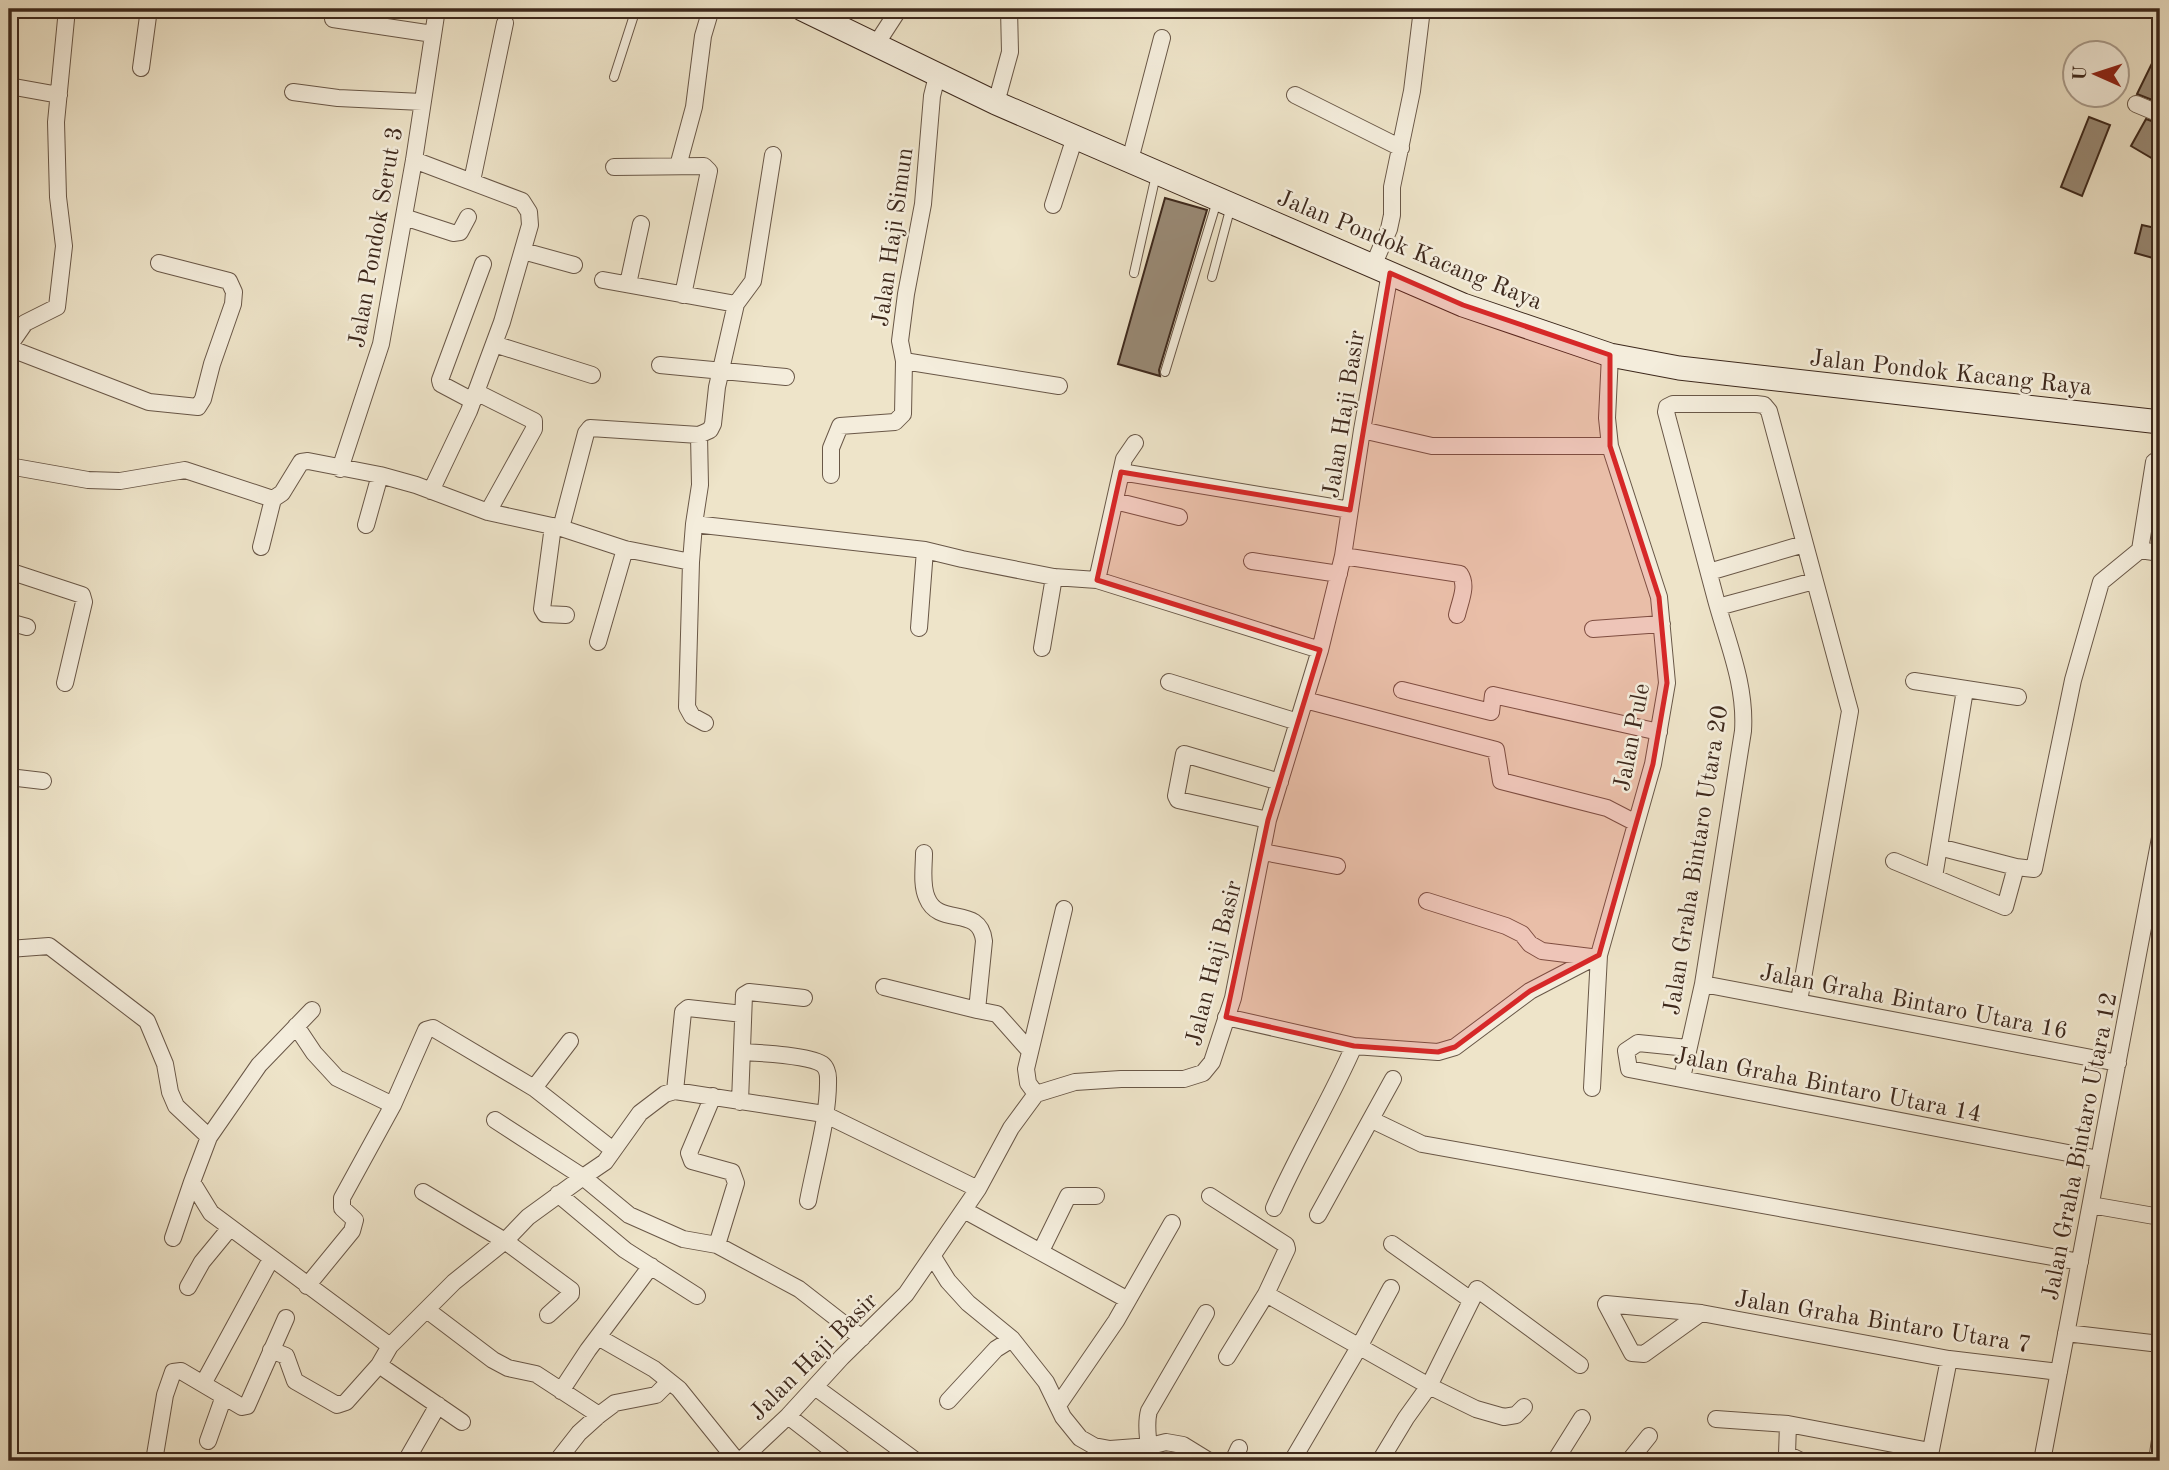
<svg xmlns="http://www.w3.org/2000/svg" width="2169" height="1470" viewBox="0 0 2169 1470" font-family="'Old Standard TT',serif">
  <rect width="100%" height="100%" fill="#eee4c9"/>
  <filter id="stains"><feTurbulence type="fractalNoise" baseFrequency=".00286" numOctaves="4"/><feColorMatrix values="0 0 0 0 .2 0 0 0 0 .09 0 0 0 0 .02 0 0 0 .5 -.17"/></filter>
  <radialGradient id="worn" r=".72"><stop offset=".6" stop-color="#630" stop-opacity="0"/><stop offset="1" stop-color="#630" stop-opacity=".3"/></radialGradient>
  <!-- building -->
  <path fill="#998a76" stroke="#3d281c" stroke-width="2" d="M2160,47V103L2137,94Z
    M2089,117L2110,125L2082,196L2061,187Z
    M2146,119L2160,124V163L2131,146Z
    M1165,198L1207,210L1159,370L1160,376L1118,364Z
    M2142,225L2160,229V251L2156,250L2153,258L2135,253Z"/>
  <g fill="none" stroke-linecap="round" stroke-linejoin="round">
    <!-- service casing -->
    <g stroke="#695747" stroke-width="10">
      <path id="service" d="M614,77L636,9
        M1134,273L1156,175
        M1212,277L1231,206
        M1165,372L1217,201"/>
    </g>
    <!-- minor casing -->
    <g stroke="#695747" stroke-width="18">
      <path id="minor" d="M333,19L433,34
        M875,46L899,9
        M141,68L149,9
        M9,86L59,95
        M293,92L338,98L422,102
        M1295,95L1401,148
        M996,103L1010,52L1009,9
        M2136,104L2160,114
        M414,160L522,201L529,212L530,225L502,322L469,411L431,491
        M1130,160L1162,38
        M678,166L694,107L703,36L711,9
        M614,167L704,166L709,171L683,295
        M472,181L505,23
        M1053,205L1075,137
        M404,217L453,233L460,232L468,217
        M523,251L574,265
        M1373,266L1389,229L1392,215V187L1412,91L1422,9
        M603,280L736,304
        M628,284L641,224
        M494,344L592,375
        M9,346L25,323L57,307L64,246L58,197L56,122L67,9
        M9,348L149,402L198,407L203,399L212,364L233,304L234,292L229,281L159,263
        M904,361L1059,386
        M660,365L786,377
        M476,392L534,421V429L488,512
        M473,401L441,384L440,380L483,264
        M1362,430L1432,446H1610
        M9,466L88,480L120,481L185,470L273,499
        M340,469L381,344L414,160L437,9
        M1121,472L1350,510
        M831,475V448L840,426L895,422L903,414L904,361L900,341L906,294L923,204L932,96L937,76
        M1115,501L1179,517
        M694,524L700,485L699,435L710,430L713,424L717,387L736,304L753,281L773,155
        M366,525L380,475
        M553,526L542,609L545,614L566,615
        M561,528L586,433L590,428L699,435
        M261,547L273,499L282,493L301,462L308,461L380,475L416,485L488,512L561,528L625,549L691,562L694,524L925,550L962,559L1054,577L1097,580L1320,650
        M2140,550L2160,553
        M1343,556L1460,574C1468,586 1460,601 1457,615
        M1252,561L1339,574
        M691,562L687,707L692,716L705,723
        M9,571L82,595L84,602L65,683
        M1709,572L1804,544
        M1097,580L1124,459L1135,443
        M1718,607L1814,581
        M9,622L27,627
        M919,628L925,550
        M1593,629L1662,624
        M598,642L625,549
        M1042,648L1054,577
        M1914,681L2018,697
        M1169,682L1298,722
        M1402,690L1491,712L1493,695L1659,732
        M1305,700L1496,750L1501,781L1607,808L1636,823
        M9,777L43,781
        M1268,820L1178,800L1176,796L1184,754L1280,782
        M1939,847L2016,867L2034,869L2073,680L2101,582L2140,550L2154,462L2160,458
        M1263,852L1337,866
        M924,853C924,867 921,885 927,898C939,928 980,904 984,941L977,1010L997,1014L1029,1050
        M1894,861L2005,907L2016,867
        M1934,877L1965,690
        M1427,901L1506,926L1522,934L1530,944L1542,951L1591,957
        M9,949L49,946L147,1021L165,1064L170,1092L176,1106L209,1137L192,1182L211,1213L390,1346
        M1703,984L2118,1063
        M884,987L977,1010
        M1226,1017L1354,1046L1438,1052L1455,1047L1530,991L1599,955
        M296,1026L314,1053L337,1078L393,1105L426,1030L433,1028L534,1088L613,1150
        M1688,1048L1638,1043L1626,1051L1629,1069L2099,1159
        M742,1052C760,1053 808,1055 822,1064C826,1067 828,1073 828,1078C829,1116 815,1163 808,1201
        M1682,1078L1703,984L1743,731C1746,685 1728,644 1716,600C1699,537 1683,475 1666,412L1667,407L1673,404H1756L1764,405L1769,411L1850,711L1799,1001
        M534,1088L570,1041
        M1592,1088L1599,955L1653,764L1667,683L1659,597L1610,446L1607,418L1610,355
        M675,1091L683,1012L688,1008L743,1014
        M1036,1094L1028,1083L1026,1069L1064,909
        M713,1096L689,1153L692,1161L732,1172L736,1183L717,1245
        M740,1102L744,995L749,992L804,998
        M495,1120L583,1177L605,1162L640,1113L665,1094L675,1091L824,1114L978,1189
        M1372,1120L1422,1144L2080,1262
        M209,1137L259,1065L312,1010
        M423,1192L505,1241L571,1290V1294L548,1315
        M558,1194L625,1250L697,1296
        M1210,1196L1286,1245L1287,1249L1266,1294
        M2091,1205L2160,1217
        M1274,1208C1298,1153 1330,1101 1354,1046
        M964,1210L1128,1300L1172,1223
        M1318,1215L1393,1079
        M173,1238L192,1182
        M1392,1244L1471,1300
        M1041,1251L1068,1196H1096
        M933,1257L948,1281L968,1303L1012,1339L1046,1382L1063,1417L1080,1438L1094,1446L1110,1449L1150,1446L1166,1442L1183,1445L1209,1461
        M307,1286L352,1231L355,1220L342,1208V1198L393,1105
        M188,1287L202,1262L230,1228
        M427,1310L493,1360L508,1368L536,1374L599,1415
        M1701,1313L1644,1354L1632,1353L1606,1304L1701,1313L1949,1359L2059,1372
        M2066,1333L2160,1344
        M598,1337L654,1369L679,1389L737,1461
        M271,1350L286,1356L295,1381L337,1405L346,1402L379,1365
        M1227,1357L1266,1294L1429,1386L1476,1409L1504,1417L1516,1415L1524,1407
        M203,1384L271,1259
        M815,1387L916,1461
        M561,1391L588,1350L651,1266
        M948,1401L996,1349L1012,1339
        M1059,1404L1116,1321L1128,1300
        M788,1416L846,1461
        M1716,1419L1788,1424L1930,1451
        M462,1422L379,1365L390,1346L454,1282L505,1241L528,1217L583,1177L629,1215L683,1239L717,1245L799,1289L862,1338
        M1788,1424L1787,1454L1801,1461
        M208,1441L224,1396
        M1929,1460L1949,1359
        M154,1461L165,1395L173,1372L181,1371L242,1407L247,1406L286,1318
        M406,1461L438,1405
        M557,1461L579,1433L599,1415L615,1403L656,1395L669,1382
        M740,1461L788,1416L842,1357L906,1294L978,1189L1011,1128L1036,1094L1075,1082L1121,1079H1184L1203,1073L1212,1062L1233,998L1268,820L1320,650L1343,556L1362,430L1390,273
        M1148,1461C1151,1444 1144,1428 1149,1411L1206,1313
        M1233,1461L1239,1448
        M1292,1461L1359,1347L1391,1288
        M1380,1461L1406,1418L1429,1386L1477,1289L1580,1365
        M1555,1461L1582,1418
        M1629,1461L1649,1436
        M2042,1461L2160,838
        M2157,1461L2160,1440"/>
    </g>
    <!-- secondary casing -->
    <g stroke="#3d281c" stroke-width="25">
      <path id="secondary" d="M802,9L996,103L1463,305L1610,355L1679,368L2160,422"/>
    </g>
    <!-- service -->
    <use href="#service" stroke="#f4eddc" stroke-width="8"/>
    <!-- minor -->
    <use href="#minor" stroke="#f4eddc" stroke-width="16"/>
    <!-- secondary -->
    <use href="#secondary" stroke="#f4eddc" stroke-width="23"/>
  </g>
  <!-- marked area -->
  <path fill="#d62828" fill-opacity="0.2" stroke="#d62828" stroke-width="5" stroke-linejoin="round" d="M1390,273L1463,305L1610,355V446L1659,597L1667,683L1653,764L1599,955L1530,991L1455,1047L1438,1052L1354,1046L1226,1017L1268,820L1320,650L1097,580L1121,472L1350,510Z"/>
  <g text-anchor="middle" stroke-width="5" stroke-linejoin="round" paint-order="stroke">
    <!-- street labels -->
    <g font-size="24" fill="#3d281c" stroke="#f4eddc">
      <text transform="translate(375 237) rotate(-80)" y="8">Jalan Pondok Serut 3</text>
      <text transform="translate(892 237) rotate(-82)" y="8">Jalan Haji Simun</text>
      <text transform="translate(1410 249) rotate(22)" y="8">Jalan Pondok Kacang Raya</text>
      <text transform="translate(1951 372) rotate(6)" y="8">Jalan Pondok Kacang Raya</text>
      <text transform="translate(1343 414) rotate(-81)" y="8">Jalan Haji Basir</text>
      <text transform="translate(1631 737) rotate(-79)" y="8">Jalan Pule</text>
      <text transform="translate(1695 860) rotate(-81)" y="8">Jalan Graha Bintaro Utara 20</text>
      <text transform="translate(1213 963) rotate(-76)" y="8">Jalan Haji Basir</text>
      <text transform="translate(1914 1001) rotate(11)" y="8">Jalan Graha Bintaro Utara 16</text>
      <text transform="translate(1828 1084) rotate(11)" y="8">Jalan Graha Bintaro Utara 14</text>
      <text transform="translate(2079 1146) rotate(-79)" y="8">Jalan Graha Bintaro Utara 12</text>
      <text transform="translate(1883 1321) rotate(9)" y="8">Jalan Graha Bintaro Utara 7</text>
      <text transform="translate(813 1356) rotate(-45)" y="8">Jalan Haji Basir</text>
    </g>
  </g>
  <!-- margin -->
  <rect width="2169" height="1470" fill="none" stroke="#eee4c9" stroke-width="35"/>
  <rect x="10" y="10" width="2148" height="1449" fill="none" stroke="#3d281c" stroke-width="3.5"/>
  <rect x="18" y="18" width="2134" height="1435" fill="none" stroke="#3d281c" stroke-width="2"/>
  <!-- north arrow -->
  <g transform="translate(2096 74) rotate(273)"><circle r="33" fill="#f4eddc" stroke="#ab9e8f" stroke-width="2"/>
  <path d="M0-5L12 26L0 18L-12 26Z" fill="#8f2418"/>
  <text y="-10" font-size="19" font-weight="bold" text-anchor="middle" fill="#3d281c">U</text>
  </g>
  <rect width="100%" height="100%" filter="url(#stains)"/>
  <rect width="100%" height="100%" fill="url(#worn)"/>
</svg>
